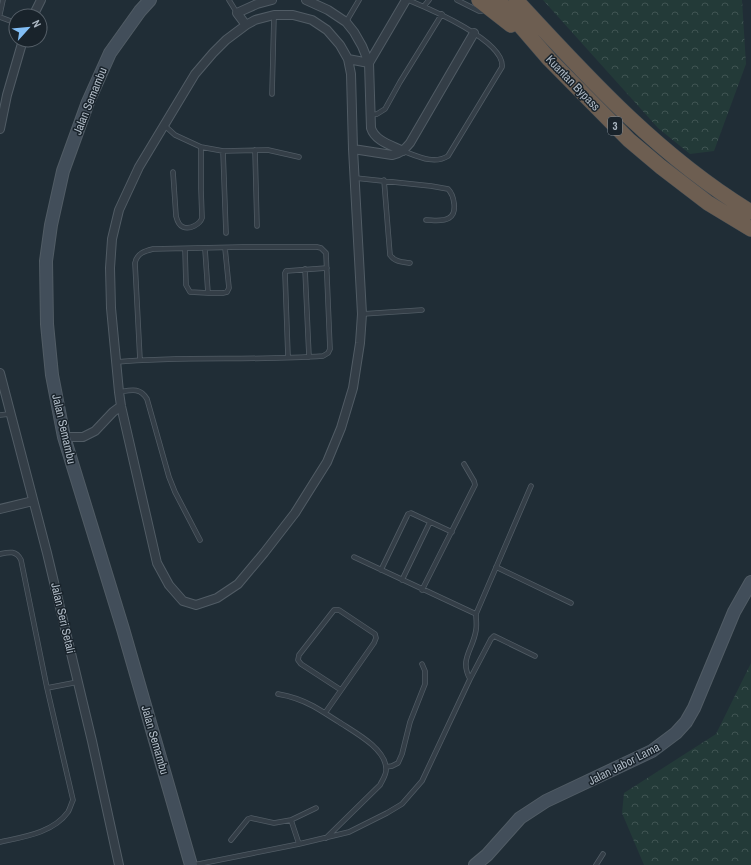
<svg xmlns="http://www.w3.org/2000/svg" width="751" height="865" viewBox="0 0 751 865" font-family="'Archivo Narrow',sans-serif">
  <defs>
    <pattern id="forest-crowns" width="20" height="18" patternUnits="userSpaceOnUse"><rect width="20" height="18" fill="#233a38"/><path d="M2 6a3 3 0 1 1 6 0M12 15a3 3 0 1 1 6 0" fill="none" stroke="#405453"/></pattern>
  </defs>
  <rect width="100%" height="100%" fill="#202d36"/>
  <!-- forest -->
  <path fill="url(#forest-crowns)" d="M543,0H742L746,64L714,151L690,154L658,128Z
    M751,663V865H644L622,813L624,793L716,734Z"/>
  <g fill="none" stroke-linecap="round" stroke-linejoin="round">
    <!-- lane casing -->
    <g stroke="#515c65" stroke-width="5.5">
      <path id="lane" d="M229,0L237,13
        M457,0L479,11H482L485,9
        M424,6L429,0
        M0,14L3,0
        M0,17L16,23
        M346,22L359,0
        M272,94L274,15
        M371,115L377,114L385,109L400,82L442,14
        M164,125L175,135L201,147L223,151L268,150L299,157
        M255,150L257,226
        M223,151L226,233
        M403,151C417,156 434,165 448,156L502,67C505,41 430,9 408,0
        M173,172L176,216C177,220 178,225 183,227C190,230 200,224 202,218L201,189V147
        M355,178L431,186L448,189C454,195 458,213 449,218C443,222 433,220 426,220
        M384,180L390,255C395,262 402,262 410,263
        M185,249L186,285L190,292L208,293L205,249
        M305,269L309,357
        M208,293H223L227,292L229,288L225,248
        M362,314L422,310
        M288,357L285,273L286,271L327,268
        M116,362C185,356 255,361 323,356L328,353L330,349L326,253L321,248L317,247H242L153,249C145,251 137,253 135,263L140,360
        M119,392C131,390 140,387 147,399L169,477L175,492L200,540
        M0,415L10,414
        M0,554C9,552 16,550 21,560L47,688L78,682
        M354,557L476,614
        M496,567L571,603
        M381,570L408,514L411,513L452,532
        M402,580L430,522
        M422,590L475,485L474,481L464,464
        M470,679L491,639L494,636L535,656
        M278,694C290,696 302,700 313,706C322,711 331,717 339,722C354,732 385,748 386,768C387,774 383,779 380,785L326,838
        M325,713L374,643L376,638L375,634L339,610H334L299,655L298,660L301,664L341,690
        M386,767L392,766L398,763L402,754L410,722L425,684V671L422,664
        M291,820L316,808
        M231,840L248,819L251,818L274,823L291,820L299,844
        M0,842C23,837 53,833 68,812C70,809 71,804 73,800L47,688
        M194,865L299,844L349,832L387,813L402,804L422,781L470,679C459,659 473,650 476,630C477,625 476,619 476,614L531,486
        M596,865L603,854"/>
    </g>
    <!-- street casing -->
    <g stroke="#515c65" stroke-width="10">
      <path id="street" d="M306,0L328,10L346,22L354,32L362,46L369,63L371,128C375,141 391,145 403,151
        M274,15H293L312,20L327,30L340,45L348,59L351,74L353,149L362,314L360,343L353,388L341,428L327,462L295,513L264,553L238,584L217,598L196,605L183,601L169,585L157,563L121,406L119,392L111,308L110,268L112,239L119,210L139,167L195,74L213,53L226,40L246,25L255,20Z
        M33,16L41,0
        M246,25L237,13L257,4L272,0
        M348,59L369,63L406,0
        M0,129L7,95L23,40
        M353,149L392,155C401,153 404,150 410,143L474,33
        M0,373L47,553L92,741L119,865
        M64,437H83L95,431L113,412L121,406
        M0,509L33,501"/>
    </g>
    <!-- secondary casing -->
    <g stroke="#515c65" stroke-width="14">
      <path id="secondary" d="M150,0L140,11L110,53L88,102L63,171L51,225L46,261L47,324L52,375L64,437L123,629L191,865
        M475,865L487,855L520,818L546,801L652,751L676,733L686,722L694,708L734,612L751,582"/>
    </g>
    <!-- highway casing -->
    <g stroke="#3e4952" stroke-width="16">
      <path id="highway" d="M479,0L511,25
        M498,0L549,59L629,140L661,167L708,203L751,229
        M516,0C587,77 660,157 751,212"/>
    </g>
    <!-- lane -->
    <use href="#lane" stroke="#343e47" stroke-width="4"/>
    <!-- street -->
    <use href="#street" stroke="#343e47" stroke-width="8"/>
    <!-- secondary -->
    <use href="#secondary" stroke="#424e5a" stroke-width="12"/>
    <!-- highway -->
    <use href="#highway" stroke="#6d5e51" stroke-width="15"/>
  </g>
  <g text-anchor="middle" stroke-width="3" stroke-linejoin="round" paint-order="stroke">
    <!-- shield labels -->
    <rect fill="#19232b" stroke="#818c96" stroke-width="1" x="608" y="117" width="14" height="18" rx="3"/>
    <g font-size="11" font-weight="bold" fill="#aeb9c4">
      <text x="615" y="130">3</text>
    </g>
    <!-- street labels -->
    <g font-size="12" fill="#aeb9c4" stroke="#19232b">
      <text transform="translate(573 83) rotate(46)" y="4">Kuantan Bypass</text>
      <text transform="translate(90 101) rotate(-68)" y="4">Jalan Semambu</text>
      <text transform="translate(64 429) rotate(77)" y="4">Jalan Semambu</text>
      <text transform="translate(63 618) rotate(77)" y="4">Jalan Seri Setali</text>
      <text transform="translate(155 740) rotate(74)" y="4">Jalan Semambu</text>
      <text transform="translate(624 764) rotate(-27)" y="4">Jalan Jabor Lama</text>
    </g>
  </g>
  <!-- north arrow -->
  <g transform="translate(28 28) rotate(63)"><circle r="19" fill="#19232b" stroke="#555f68"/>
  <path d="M0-3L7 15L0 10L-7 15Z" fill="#82bef5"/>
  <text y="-6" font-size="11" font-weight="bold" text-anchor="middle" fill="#aeb9c4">N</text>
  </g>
</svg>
